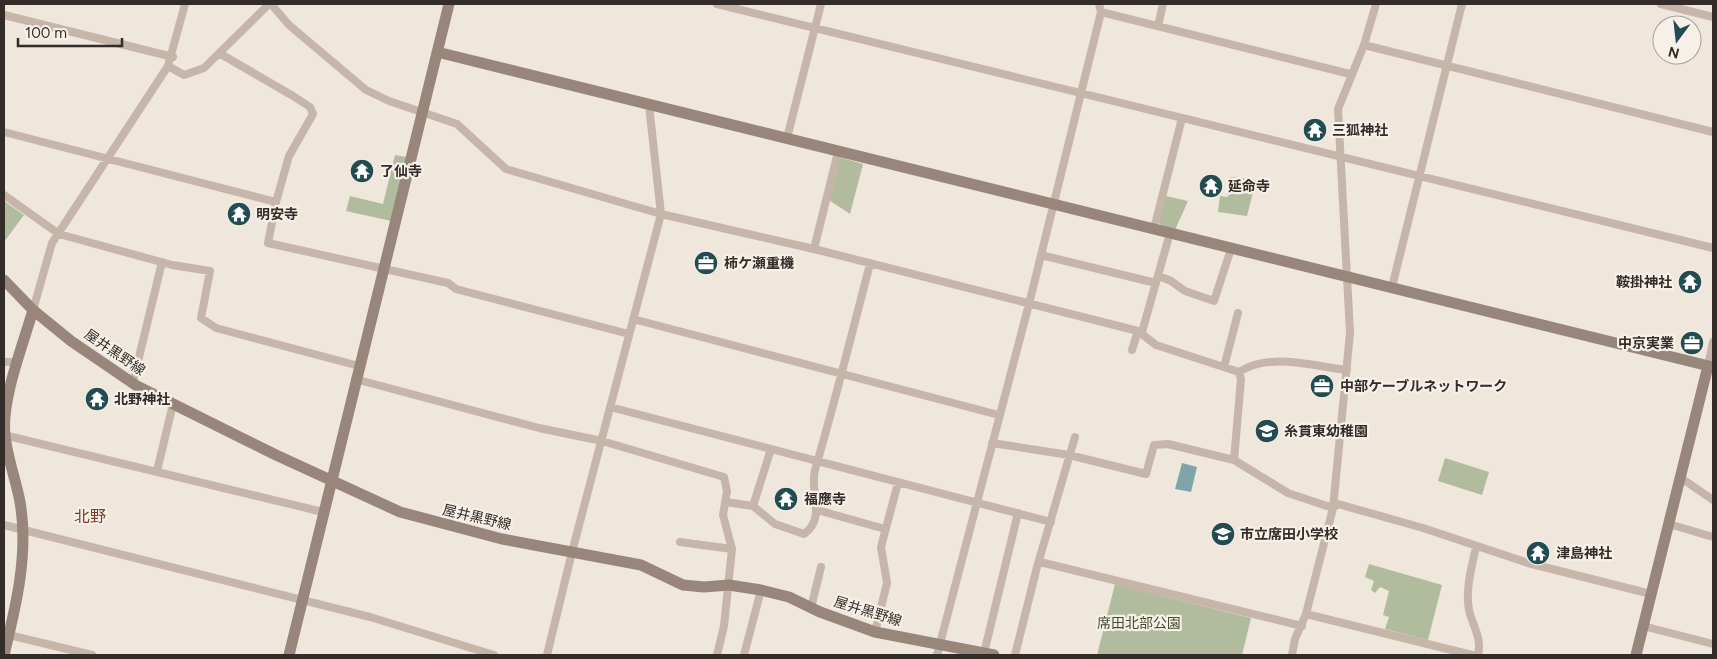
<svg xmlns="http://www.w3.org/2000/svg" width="1717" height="659" viewBox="0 0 1717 659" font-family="Figtree,'Noto Sans JP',sans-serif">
  <rect width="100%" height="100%" fill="#efe6dc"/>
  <!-- green -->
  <path fill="#b1bc9e" d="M395,155L406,157L391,221L346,211L350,196L383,204Z
    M839,157L863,164L850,214L829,200Z
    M1230,177L1256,180L1247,216L1218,212L1220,196L1228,197Z
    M1166,196L1188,201L1175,230L1162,227L1159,222Z
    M4,201L24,215L4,242Z
    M1445,458L1489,472L1482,495L1438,481Z
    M1369,564L1442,585L1428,640L1385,629L1389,617L1383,615L1389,591L1380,587L1375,593L1371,590L1374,581L1365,577Z
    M1115,584L1251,618L1242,655H1097Z"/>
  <!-- water -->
  <path fill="#7ea6a8" d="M1182,463L1197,467L1191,492L1175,489Z"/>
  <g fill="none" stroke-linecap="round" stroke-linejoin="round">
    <!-- street -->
    <path stroke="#c5b6a9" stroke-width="8" d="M271,4L289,25L366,90L389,101L457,124L506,169L661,214L814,249L1138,331L1156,345L1239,372
      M717,4L1713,248
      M1661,4L1713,17
      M1101,12L1350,74
      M4,15L173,57
      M1158,26L1163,4
      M1364,45L1713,132
      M219,53L293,96L310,107L313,114L289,156L276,202L268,243L448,283L456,289L629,334
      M168,66L184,75L204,68L269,4
      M4,132L276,202
      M787,138L821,4
      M4,195L59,234L172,265L210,271L201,318L216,328L359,366
      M1154,229L1182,118
      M814,249L838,152
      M1041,255L1156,283
      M1159,276L1171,281L1185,291L1214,301L1231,249
      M1392,287L1462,4
      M33,310L52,243L168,66L185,4
      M633,319L999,415
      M1142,332L1170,233
      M1132,350L1138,331
      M4,362H18
      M1708,366L1713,342
      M1224,367L1238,313
      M1239,372C1270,352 1312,366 1347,370
      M355,379L539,428L602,441L724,477L727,491L723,515L732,549L724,626L717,655
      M133,382L162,262
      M610,407L1051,522
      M4,435L323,512
      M992,443L1069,455L1146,474L1154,445L1168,444L1234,460L1288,493L1333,508L1338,504L1423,528L1528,563L1651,594
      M771,449L753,506L775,524L804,534C827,518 809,491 815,470C835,402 852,333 870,264
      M1234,460L1241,379L1239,372
      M157,471L173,404
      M1681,478L1713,500
      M726,502L753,506
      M817,510L885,529
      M1669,524L1713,537
      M4,525L370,617L494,655
      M680,542L732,549
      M1476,547C1472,566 1465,590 1469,610C1473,627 1482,637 1478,655
      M1040,562L1302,626
      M811,608L821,567
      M1306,614L1472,655
      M1643,626L1713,644
      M875,632L887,583L881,547L898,483
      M5,634L92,655
      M984,653L1018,513
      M547,655L572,552L661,214L649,105
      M744,655L761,590
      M937,655L1029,304L1101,12L1099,4
      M1015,655L1037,567L1075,437
      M1292,655L1295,639L1306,614L1333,508L1350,333L1338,109L1364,45L1376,4"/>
    <!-- secondary -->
    <path stroke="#98867b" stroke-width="11" d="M437,52L1713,367
      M4,280L33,310L71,341L137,386L276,455L400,512L502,539L641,565L683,585L704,587L729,585L761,590L789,597L820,612L875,632L994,655
      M4,655C16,606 29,553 20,502C16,480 7,457 5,435C1,400 23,345 33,310
      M289,655L449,4
      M1636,655L1708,366"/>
  </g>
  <!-- icons -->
  <defs>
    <g id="temple-disc" transform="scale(1.25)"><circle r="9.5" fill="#234c50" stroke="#f7f0e8"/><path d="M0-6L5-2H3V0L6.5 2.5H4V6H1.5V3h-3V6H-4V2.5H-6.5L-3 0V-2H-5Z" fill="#fff"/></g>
    <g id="office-disc" transform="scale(1.25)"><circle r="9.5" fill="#234c50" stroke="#f7f0e8"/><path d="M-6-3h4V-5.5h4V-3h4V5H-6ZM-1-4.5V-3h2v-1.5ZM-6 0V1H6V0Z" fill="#fff"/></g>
    <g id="school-disc" transform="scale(1.25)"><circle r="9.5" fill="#234c50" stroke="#f7f0e8"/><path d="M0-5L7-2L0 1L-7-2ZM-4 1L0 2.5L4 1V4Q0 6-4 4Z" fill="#fff"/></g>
  </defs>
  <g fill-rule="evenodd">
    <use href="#temple-disc" x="1315" y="130"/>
    <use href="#temple-disc" x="362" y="171"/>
    <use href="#temple-disc" x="1211" y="186"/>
    <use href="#temple-disc" x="239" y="214"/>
    <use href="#office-disc" x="706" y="263"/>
    <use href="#temple-disc" x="1690" y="282"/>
    <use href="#office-disc" x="1692" y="343"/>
    <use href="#office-disc" x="1322" y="386"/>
    <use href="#temple-disc" x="97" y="399"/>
    <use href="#school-disc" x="1267" y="431"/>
    <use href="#temple-disc" x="786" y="499"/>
    <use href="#school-disc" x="1223" y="534"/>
    <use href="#temple-disc" x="1538" y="553"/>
  </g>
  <g text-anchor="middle" stroke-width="4.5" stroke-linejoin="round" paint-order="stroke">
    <!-- poi labels -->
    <g font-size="14" font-weight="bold" fill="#332c28" stroke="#f7f0e8" text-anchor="start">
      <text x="1332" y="135">三狐神社</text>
      <text x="380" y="176">了仙寺</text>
      <text x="1228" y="191">延命寺</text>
      <text x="256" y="219">明安寺</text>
      <text x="724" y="268">柿ケ瀬重機</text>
      <text x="1672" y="287" text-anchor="end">鞍掛神社</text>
      <text x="1674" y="348" text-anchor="end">中京実業</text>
      <text x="1340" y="391">中部ケーブルネットワーク</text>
      <text x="114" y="404">北野神社</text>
      <text x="1284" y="436">糸貫東幼稚園</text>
      <text x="804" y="504">福應寺</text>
      <text x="1240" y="539">市立席田小学校</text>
      <text x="1556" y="558">津島神社</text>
    </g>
    <!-- street labels -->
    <g font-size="14" fill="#332c28" stroke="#f7f0e8">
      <text transform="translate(115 352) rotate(34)" y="5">屋井黒野線</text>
      <text transform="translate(477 517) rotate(13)" y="5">屋井黒野線</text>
      <text transform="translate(868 611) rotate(17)" y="5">屋井黒野線</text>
    </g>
    <!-- park labels -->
    <g font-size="14" fill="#424f2f" stroke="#f7f0e8">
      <text x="1139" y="628">席田北部公園</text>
    </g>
    <!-- quarter labels -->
    <g font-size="16" fill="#793f2b" stroke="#f7f0e8">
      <text x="90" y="522">北野</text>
    </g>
  </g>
  <!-- border -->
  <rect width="1717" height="659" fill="none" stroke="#332c28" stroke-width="10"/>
  <!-- north arrow -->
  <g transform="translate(1677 40) rotate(195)"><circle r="24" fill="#f7f0e8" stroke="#a9a29b"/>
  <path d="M0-4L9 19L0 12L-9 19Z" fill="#234c50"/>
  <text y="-8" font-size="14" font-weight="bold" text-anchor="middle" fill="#332c28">N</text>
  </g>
  <!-- scale -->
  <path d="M18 38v8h104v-8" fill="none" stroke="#332c28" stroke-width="2.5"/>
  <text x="25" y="38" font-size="15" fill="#332c28" stroke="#f7f0e8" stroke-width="4" paint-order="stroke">100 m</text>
</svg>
